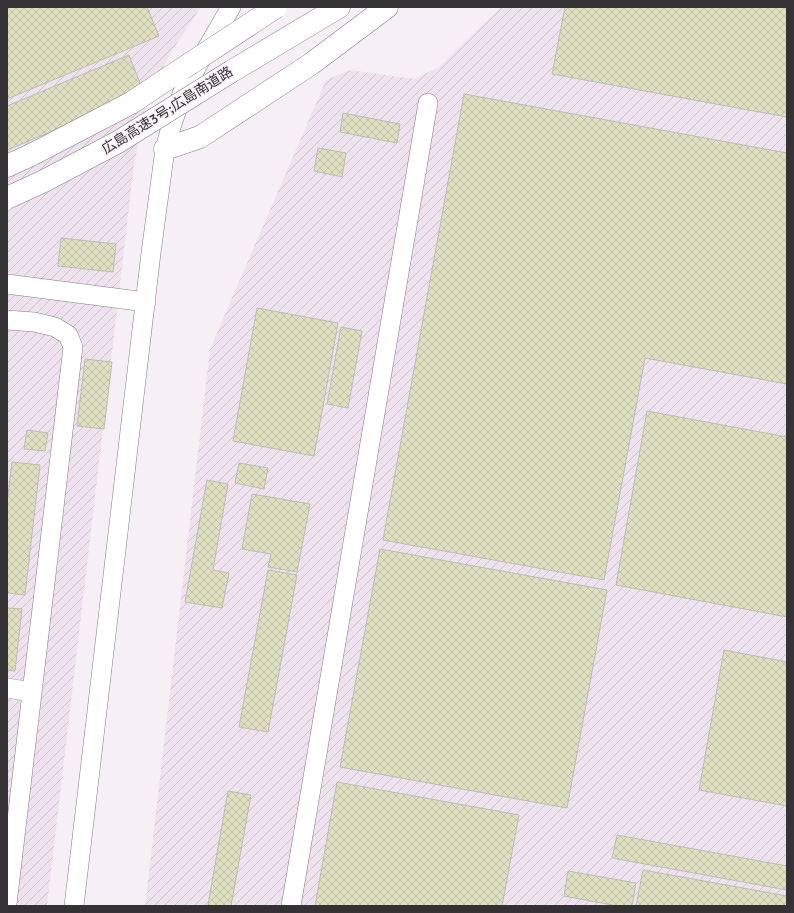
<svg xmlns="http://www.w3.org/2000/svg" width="794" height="913" viewBox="0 0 794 913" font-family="Signika,'Noto Sans JP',sans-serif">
  <defs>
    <pattern id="industrial-furrows" width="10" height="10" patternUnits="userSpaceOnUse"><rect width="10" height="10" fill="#efe2ef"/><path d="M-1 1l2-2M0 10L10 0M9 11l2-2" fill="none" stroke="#cec2ce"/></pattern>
    <pattern id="building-cross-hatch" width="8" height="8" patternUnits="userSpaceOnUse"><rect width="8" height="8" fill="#dfe0c2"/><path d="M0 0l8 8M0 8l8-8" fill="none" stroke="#c0c1a7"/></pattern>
  </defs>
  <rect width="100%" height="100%" fill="#f7eff6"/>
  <!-- industrial -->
  <path fill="url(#industrial-furrows)" d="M7,7H201L175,46L153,86L142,124L134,165L47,906H7Z
    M501,7H787V906H145L210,349L326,80L350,70L414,79L439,67Z"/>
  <!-- building -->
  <path fill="url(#building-cross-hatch)" stroke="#bcbcb4" d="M7,7H147L159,36L7,99Z
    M565,7H787V117L552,74Z
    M129,55L144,93L7,150V106Z
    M464,94L787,153V384L645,358L604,580L383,540Z
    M343,113L400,124L397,143L340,132Z
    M318,148L346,153L342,177L314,171Z
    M61,238L116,244L113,272L58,266Z
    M257,308L338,323L314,456L233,441Z
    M341,327L362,331L348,408L327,404Z
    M85,359L112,362L104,429L77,426Z
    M647,411L787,437V617L616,585Z
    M27,430L48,433L45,451L24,449Z
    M12,462L40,465L25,595L7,593V503Z
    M239,463L268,468L264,489L235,483Z
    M207,480L228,484L213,570L229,573L222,608L185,602Z
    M252,494L310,504L297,572L268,567L271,554L242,549Z
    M380,549L607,590L567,808L340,767Z
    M268,570L297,575L268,732L239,727Z
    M7,608L22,609L15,671L7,670Z
    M724,650L787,662V806L699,790Z
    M337,782L519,815L502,906H315Z
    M228,791L251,795L231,906H216L208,905Z
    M617,835L787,866V890L612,858Z
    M643,870L787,896V906H636Z
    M568,871L636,883L632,906H618L564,896Z"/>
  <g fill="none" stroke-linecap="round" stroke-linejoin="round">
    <!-- minor casing -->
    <g stroke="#827c82" stroke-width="20">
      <path id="minor" d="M7,284L146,302
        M7,320L34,322L55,327L68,335L73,347L7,904
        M7,688L32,692
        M74,906L151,253L165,149L171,127L182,94L202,57L231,7
        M291,906L428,103"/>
    </g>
    <!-- highway casing -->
    <g stroke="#827c82" stroke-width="23">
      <path id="highway" d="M232,71L339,7
        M165,149L200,137L311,64L387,7
        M7,166L31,155L131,103L182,69"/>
    </g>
    <!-- minor -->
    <use href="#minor" stroke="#fff" stroke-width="19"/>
    <!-- highway -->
    <use href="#highway" stroke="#fff" stroke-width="22"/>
    <!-- highway-bridge casing -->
    <g stroke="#827c82" stroke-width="23" stroke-linecap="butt">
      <path id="highway-bridge" d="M182,69L276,7
        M7,198L44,181L118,142L232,71"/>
    </g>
    <!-- highway-bridge -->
    <use href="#highway-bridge" stroke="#fff" stroke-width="22"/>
  </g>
  <g text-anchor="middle" stroke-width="3" stroke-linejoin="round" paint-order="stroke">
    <!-- street labels -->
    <g font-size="14" fill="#353235" stroke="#f7eff6">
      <text transform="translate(167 110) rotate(-32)" y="5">広島高速3号;広島南道路</text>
    </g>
  </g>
  <!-- border -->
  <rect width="794" height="913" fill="none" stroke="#353235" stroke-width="16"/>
</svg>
